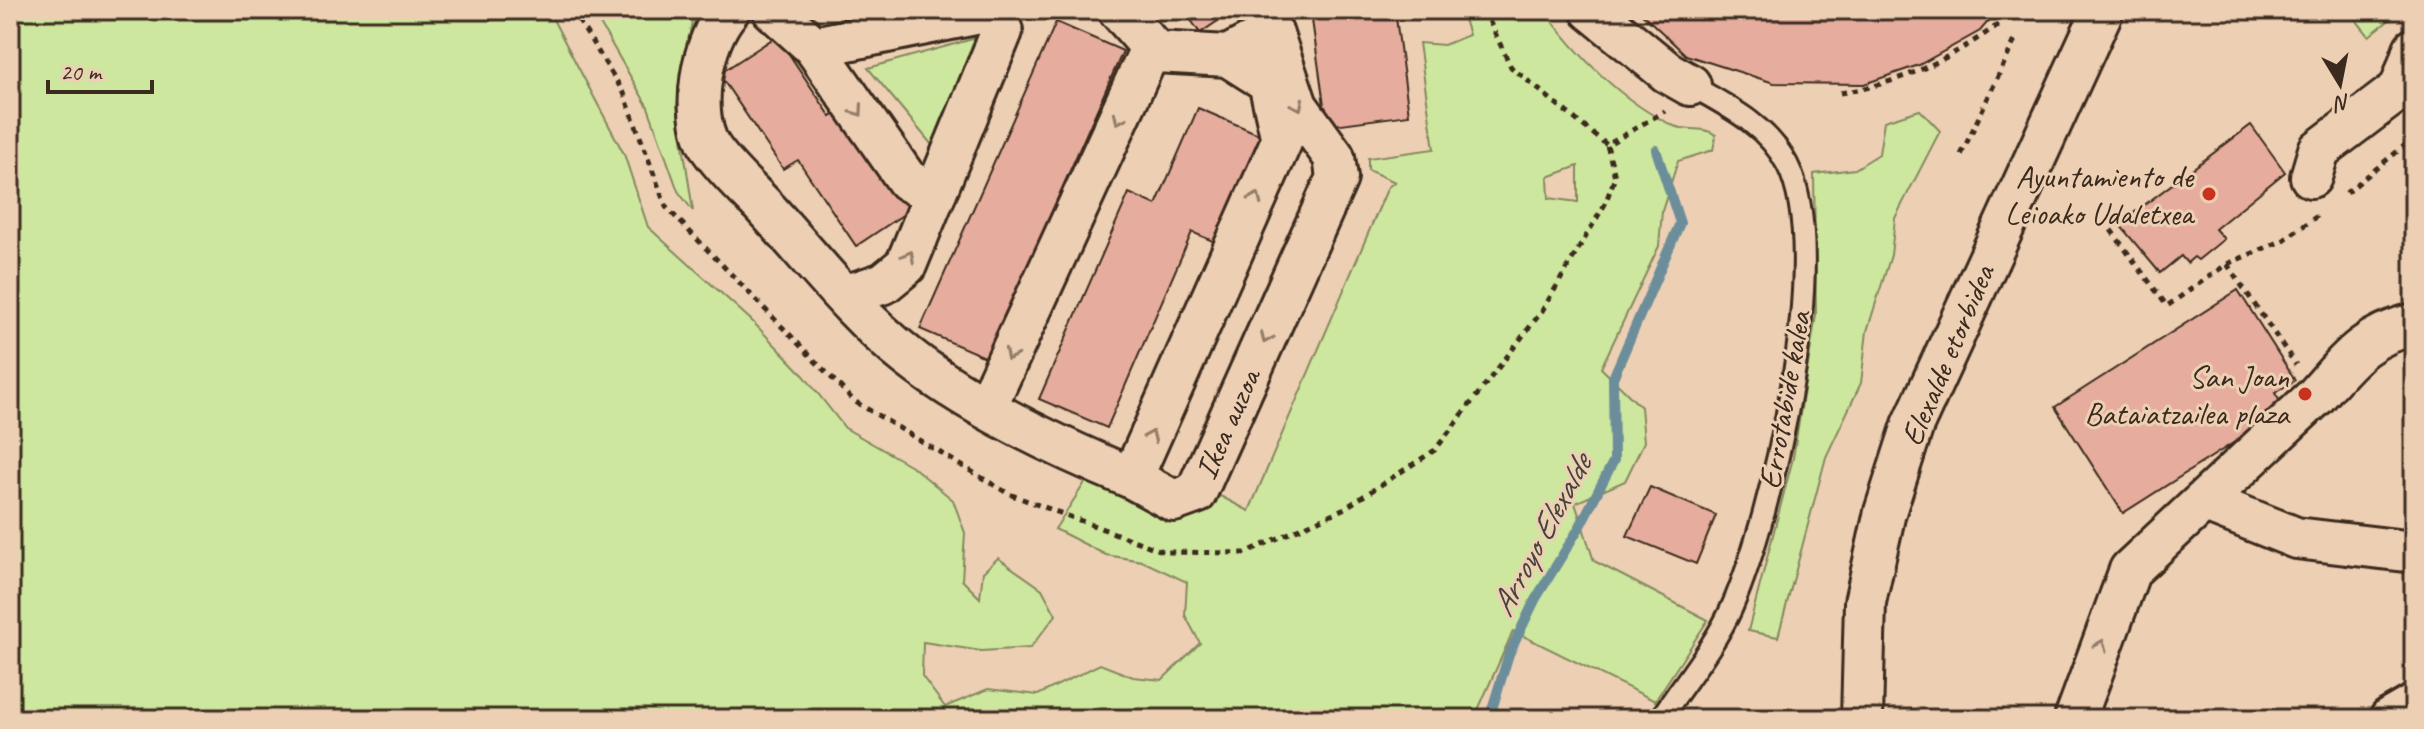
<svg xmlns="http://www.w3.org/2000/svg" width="2424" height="729" viewBox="0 0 2424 729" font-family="Caveat,sans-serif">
  <rect width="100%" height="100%" fill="#edd0b4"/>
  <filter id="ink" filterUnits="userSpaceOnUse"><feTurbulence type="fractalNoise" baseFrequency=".0125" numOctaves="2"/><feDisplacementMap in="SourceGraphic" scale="16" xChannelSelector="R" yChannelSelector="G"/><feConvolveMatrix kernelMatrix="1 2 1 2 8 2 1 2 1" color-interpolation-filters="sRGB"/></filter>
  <g filter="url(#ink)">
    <!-- green -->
    <path fill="#cee79e" stroke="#84885e" stroke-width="2" fill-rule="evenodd" d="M10,10H548L624,154L648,227L751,320L801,372L845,428L913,467L953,500L965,533L962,580L980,598L983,572L998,558L1042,589L1056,615L1030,648L981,651L923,642L922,676L945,707L988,689L1038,695L1100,664L1133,677L1162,680L1200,643L1185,615L1187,582L1142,561L1106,555L1055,529L1086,481L1184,514L1218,495L1249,511L1388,187L1395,182L1368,170V158L1434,149L1419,43L1444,45L1469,35L1461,10H1544C1576,54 1623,103 1674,126C1688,132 1702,125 1716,135L1713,150L1678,161L1662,211L1659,246L1601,368L1641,407L1644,442L1625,481L1575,503L1594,561L1708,620L1655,701L1513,631L1474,719H10ZM1578,166V202L1549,198L1548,177Z
      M592,10H694L677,105L693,211L678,191L648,107Z
      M2348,10H2402L2369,36Z
      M980,37L932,145L868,68Z
      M1920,110L1940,131L1895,218L1891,255L1867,331L1861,383L1826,457L1778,637L1748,631L1793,458L1816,315L1814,174L1855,169L1879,154L1884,121Z"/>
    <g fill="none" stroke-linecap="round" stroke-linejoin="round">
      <!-- stream -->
      <path stroke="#6c8e9b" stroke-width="10" d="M1489,719L1509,654L1535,600L1579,528L1614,460L1613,378L1680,223L1656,150"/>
    </g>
    <!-- building -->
    <path fill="#e6ad9e" stroke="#3b2a1e" stroke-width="2" d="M1184,10H1234L1200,33Z
      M1332,10H1395L1409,115L1327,126L1311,13Z
      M1638,10H1782L1791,13L1998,10L1980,31L1919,65L1864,84L1774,83L1686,55Z
      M1056,22L1123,51L987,358L920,329Z
      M777,36L831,117L849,105L916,206L856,246L798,160L783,169L719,74Z
      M1198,108L1268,138L1222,245L1192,232L1107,428L1039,399L1129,193L1156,205Z
      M2251,125L2285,172L2215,229L2224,239L2198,260L2194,257L2187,263L2181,256L2160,273L2119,224Z
      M2238,290L2295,380L2275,393L2285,410L2123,513L2055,407Z
      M1650,487L1716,515L1696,564L1627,536Z"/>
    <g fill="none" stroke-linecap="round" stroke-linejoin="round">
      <!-- service casing -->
      <g stroke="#3b2a1e" stroke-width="26">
        <path id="service" d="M1660,719C1683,684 1716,644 1732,607C1772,515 1834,254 1787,164C1767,125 1727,106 1690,85"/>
      </g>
      <!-- minor casing -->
      <g stroke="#3b2a1e" stroke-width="46">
        <path id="minor" d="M729,10C702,40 689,112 710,147C725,170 750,191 768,211C812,259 855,315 907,356C970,406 1057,447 1132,478
          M773,10L814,47L907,180L935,195
          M1119,10L1156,52L1228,56L1252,43
          M1591,10L1667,72L1690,85
          M814,47L995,10
          M1228,56L1269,82L1282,140L1132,478L1174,501L1196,493L1337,178L1334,157L1297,106L1272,32
          M2311,177L2319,150L2400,89L2414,49
          M845,296L884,283L906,265L1002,31L992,11
          M986,407L1151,48
          M2206,502L2296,538L2414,552
          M1862,719L1865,602L1885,512L1913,425L2103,10
          M2075,719L2130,570L2316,396C2349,359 2363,337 2414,324
          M2390,719L2414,705"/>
      </g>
      <!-- path -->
      <path stroke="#3b2a1e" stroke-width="5" stroke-dasharray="6 6" stroke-linecap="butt" d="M572,10L624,93L666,207L854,401L1009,494L1165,552L1245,553L1345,508L1435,450L1542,311L1605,204L1615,177L1607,145L1665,111
        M1484,10L1511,67L1607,145
        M1840,93C1903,83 1950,59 2002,22
        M1961,155L2016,38
        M2346,193L2414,138
        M2111,230L2167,306L2227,264L2284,240L2320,214
        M2227,264L2296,365"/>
      <!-- service -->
      <use href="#service" stroke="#edd0b4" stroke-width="20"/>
      <!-- minor -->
      <use href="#minor" stroke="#edd0b4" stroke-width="40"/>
    </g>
    <!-- one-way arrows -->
    <defs><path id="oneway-chevron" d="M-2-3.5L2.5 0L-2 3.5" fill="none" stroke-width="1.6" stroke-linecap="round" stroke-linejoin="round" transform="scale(2)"/></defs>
    <g stroke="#947d69">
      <use href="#oneway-chevron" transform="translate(1298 105) rotate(63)"/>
      <use href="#oneway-chevron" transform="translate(858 111) rotate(55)"/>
      <use href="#oneway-chevron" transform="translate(1119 119) rotate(115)"/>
      <use href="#oneway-chevron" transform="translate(1256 198) rotate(-66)"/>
      <use href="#oneway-chevron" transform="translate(909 256) rotate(-62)"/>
      <use href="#oneway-chevron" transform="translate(1266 338) rotate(114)"/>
      <use href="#oneway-chevron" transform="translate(1010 355) rotate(115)"/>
      <use href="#oneway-chevron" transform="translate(1151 436) rotate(-66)"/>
      <use href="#oneway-chevron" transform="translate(2101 645) rotate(-68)"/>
    </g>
  </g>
  <!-- markers -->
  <g fill="#c8321e" stroke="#edd0b4" stroke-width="3">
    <circle cx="2209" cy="194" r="8"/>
    <circle cx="2305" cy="394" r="8"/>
  </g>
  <g text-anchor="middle" stroke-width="6" stroke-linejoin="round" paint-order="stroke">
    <!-- poi labels -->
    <g font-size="32" fill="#3b2a1e" stroke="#edd0b4" text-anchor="end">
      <text x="2193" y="187">Ayuntamiento de<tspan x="2193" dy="37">Leioako Udaletxea</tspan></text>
      <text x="2289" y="387">San Joan<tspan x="2289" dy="37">Bataiatzailea plaza</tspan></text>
    </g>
    <!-- street labels -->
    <g font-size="32" fill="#3b2a1e" stroke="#edd0b4">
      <text transform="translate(1947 355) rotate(-67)" y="11">Elexalde etorbidea</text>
      <text transform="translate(1784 400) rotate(-80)" y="11">Errotabide kalea</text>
      <text transform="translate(1227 424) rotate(-66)" y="11">Ikea auzoa</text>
    </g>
    <!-- water labels -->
    <g font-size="34" font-style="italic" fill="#47433d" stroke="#edd0b4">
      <text transform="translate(1540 535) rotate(-62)" y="12">Arroyo Elexalde</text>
    </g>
  </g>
  <!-- margin -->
  <rect width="2424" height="729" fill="none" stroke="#edd0b4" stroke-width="40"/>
  <rect x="20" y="20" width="2384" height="689" fill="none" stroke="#3b2a1e" stroke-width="3" filter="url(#ink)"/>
  <!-- north arrow -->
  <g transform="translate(2340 84) rotate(170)" stroke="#edd0b4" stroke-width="6" paint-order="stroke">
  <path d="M0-6L14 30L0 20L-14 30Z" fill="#3b2a1e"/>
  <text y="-12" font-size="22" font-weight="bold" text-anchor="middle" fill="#3b2a1e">N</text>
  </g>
  <!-- scale -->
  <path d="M48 80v12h104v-12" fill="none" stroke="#3b2a1e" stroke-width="4"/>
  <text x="60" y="80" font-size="24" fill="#3b2a1e" stroke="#edd0b4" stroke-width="6" paint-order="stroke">20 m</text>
</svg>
